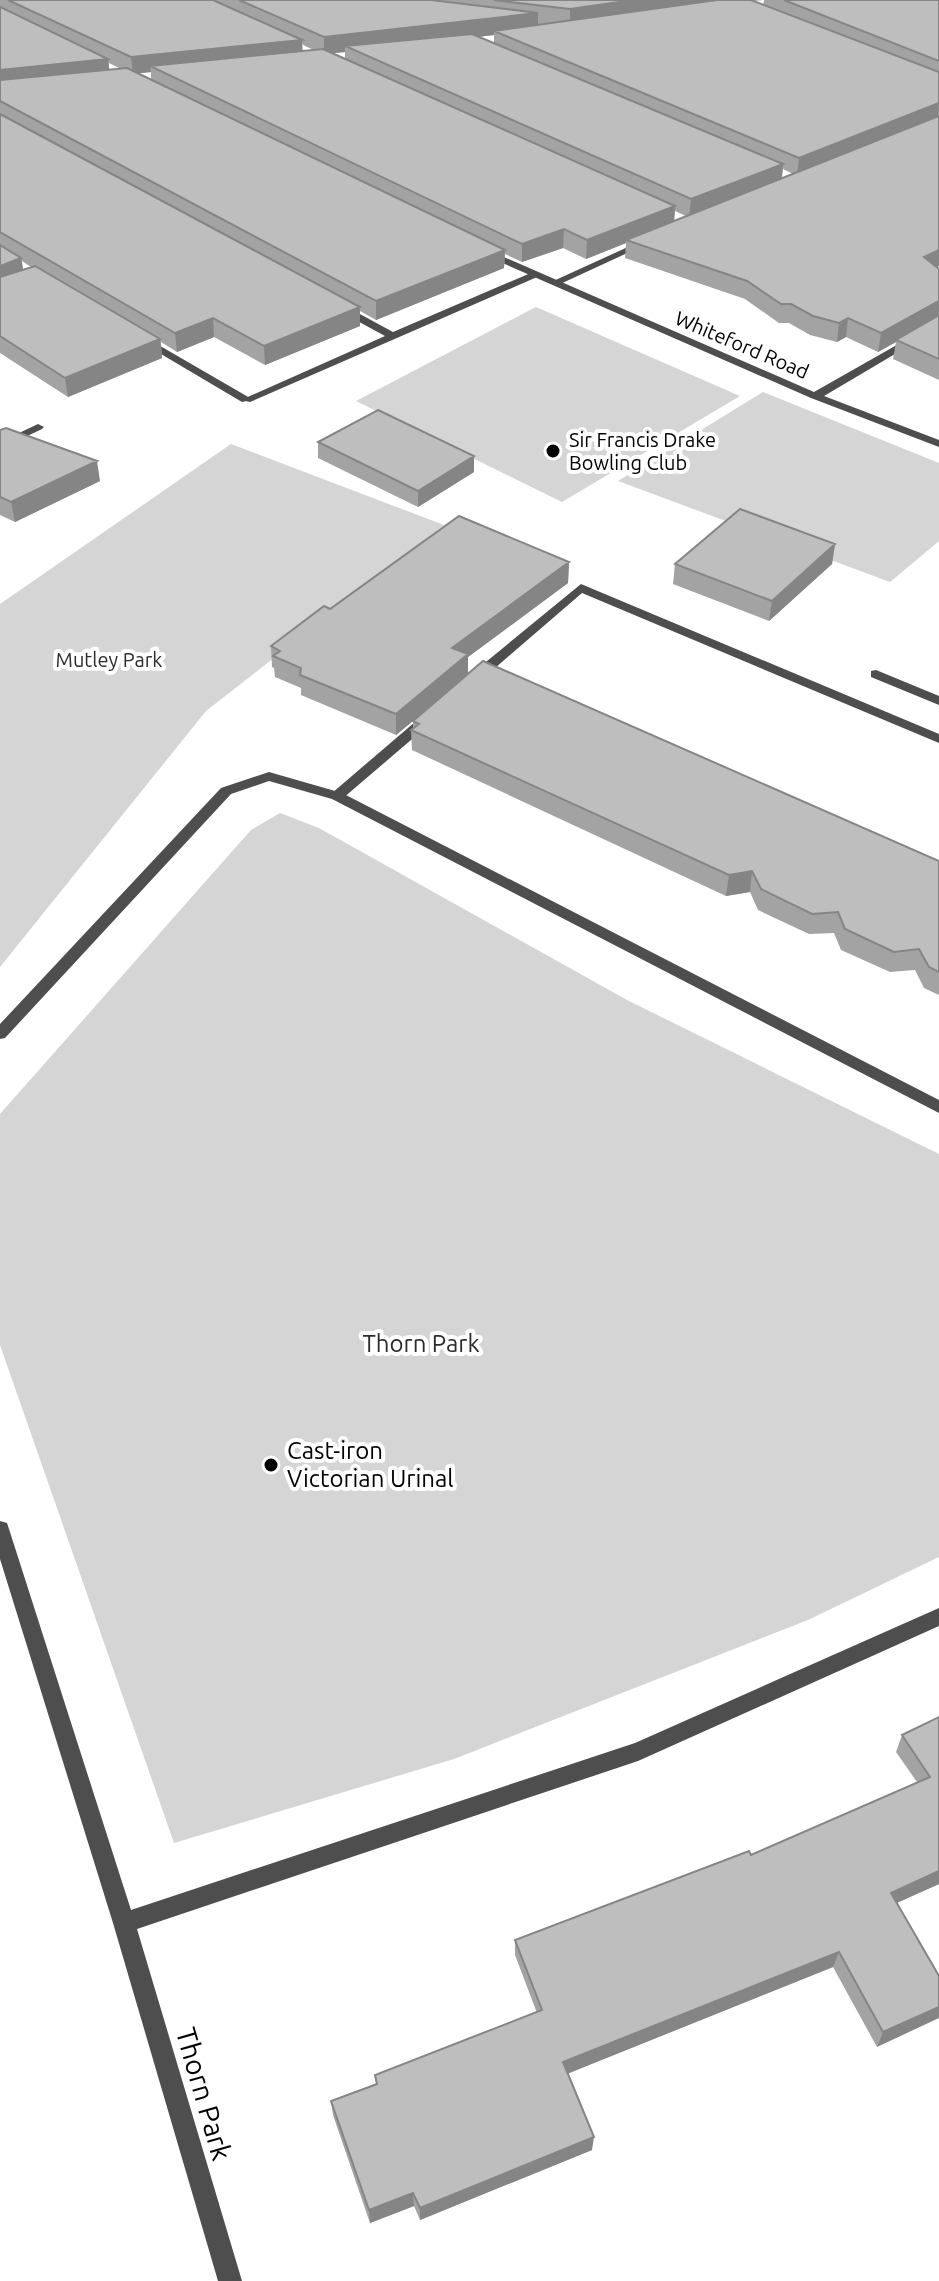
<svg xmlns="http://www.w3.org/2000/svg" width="939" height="2281" viewBox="0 0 939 2281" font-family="Ubuntu,sans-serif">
  <rect width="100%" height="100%" fill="#fff"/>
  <!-- green -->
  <path fill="#d5d5d5" d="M536,307L740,396L562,502L356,401Z
    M763,392L939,463V541L890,582L618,481Z
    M231,444L444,525L206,711L0,967V604Z
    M280,813L319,828L627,1000L939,1154V1557L808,1620L454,1759L174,1843L0,1345V1114L251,830Z"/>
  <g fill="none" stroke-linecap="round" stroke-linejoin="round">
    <!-- lane -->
    <path fill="#4e4e4e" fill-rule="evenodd" d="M641,241L649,243L558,285L549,283Z
      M533,272L538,275L537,277L250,402L241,400L385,336L339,311V307H347L393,332Z
      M581,584L939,734V743L582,593L480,681H470V675Z
      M876,670L939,696V705L871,677V671Z
      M427,715L432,716V722L342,799H332V793L422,716Z"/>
    <!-- street -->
    <path fill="#4e4e4e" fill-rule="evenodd" d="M484,251H490L814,392L939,321V328L824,396L939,440V447L811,398L484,255Z
      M143,336L250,398L251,400L242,402L139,341L138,339Z
      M38,424L44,427L42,429L0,449V442Z
      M269,772L342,793L939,1100V1113L332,799L269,781L231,794L5,1038L0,1039V1024L221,788Z
      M0,1521L7,1523L9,1529L131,1910L635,1743L939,1608V1626L638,1761L137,1929L242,2281H218L113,1923L0,1559Z"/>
  </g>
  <!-- wall -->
  <path fill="#a3a3a3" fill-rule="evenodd" d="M0,0H763L754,1L763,5L764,0H939V266L937,267L939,269V380L893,359L896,342L878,352L846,337L837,342L810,335L789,323H779L745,299L625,258L626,243L586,259L563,248L522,262L505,254L504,268L376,320L360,311V326L265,365L214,337L177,352L161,342L162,358L68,397L0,353ZM494,35V43L478,37ZM302,44L305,46L314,50L302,51ZM345,52V59L333,53ZM109,63L121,69L109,70ZM151,72V80L139,73ZM783,169L793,174L782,178ZM675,211L686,216L674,221ZM22,261L31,267L23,269Z
    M0,430L100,481L15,522L0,515Z
    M318,442L474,456V472L418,507L318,458Z
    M835,544L832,564L769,621L673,584L675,564Z
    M569,562L568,583L468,657V674L939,861V995L924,988L915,970L890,972L841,950L834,933L809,934L758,910L750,892L726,896L412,750L411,730L413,728V721L396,735L301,695V688L275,677L274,668L272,667L271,646L330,609Z
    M939,1717V1884L897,1903L939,1976L877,2047L833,1967L568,2073L592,2150L420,2220L414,2206L370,2223L333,2115L331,2101L376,2084L375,2075L537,2013L515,1955V1940L751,1855L917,1782L896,1752L902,1735Z"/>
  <!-- shaded-wall -->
  <path fill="#858585" d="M633,0H716L570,25V9Z
    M538,13V30L494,31V35L355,51L345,46V52L324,54V37Z
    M302,40L303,56L150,66L151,72L133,74L131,57Z
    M108,59L110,76L0,87V70Z
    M939,103L938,120L797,175L799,158Z
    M783,164L781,182L689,218L691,199Z
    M675,206L674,224L626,240V243L586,259L587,240Z
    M564,229L563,248L522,262V244Z
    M505,250L504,268L376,320V301Z
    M939,250V266L921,276L924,257Z
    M21,258L24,276L0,285V266Z
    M939,301V318L896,340V342L878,352L881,333Z
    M360,307V326L265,365L264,346Z
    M213,318L214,337L177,352L175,333Z
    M848,318L846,337L837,342L839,323Z
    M160,339L162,358L68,397L65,378Z
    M474,456V472L418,507V491Z
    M97,461L100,481L15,522L11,502Z
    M835,544L832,564L769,621L772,601Z
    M569,562L568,583L468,657V675L396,735V714L452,648Z
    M752,871L750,892L726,896L729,875Z
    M939,1871V1884L885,1908L891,1893Z
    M839,1952L833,1967L562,2076L563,2062Z
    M939,2007V2018L877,2047L883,2032Z
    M594,2137L592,2150L420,2220V2208Z
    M413,2193L414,2206L370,2223L369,2210Z"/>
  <!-- building -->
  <path fill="#bebebe" stroke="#858585" stroke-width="2" d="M8,0H213L302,40L131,57Z
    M239,0H431L538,13L324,37Z
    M494,0H633L570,9Z
    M717,0H751L939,72V103L799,158L494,31Z
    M784,0H939V61Z
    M0,7L108,59L0,70Z
    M472,34L783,164L691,199L345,46Z
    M323,49L675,206L587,240L564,229L522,244L150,66Z
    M127,68L505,250L376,301L0,101V80Z
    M0,114L360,307L264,346L213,318L175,333L0,232Z
    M939,116V250L924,257L939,269V301L881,333L848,318L839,323L813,316L791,304H781L747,281L626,240Z
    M0,245L21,258L0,266Z
    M35,266L160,339L65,378L0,336V277Z
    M939,315V359L896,340Z
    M378,410L474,456L418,491L318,442Z
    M6,428L97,461L11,502L0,497V430Z
    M740,509L835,544L772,601L675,564Z
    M459,516L569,562L452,648L468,654L396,714L300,675L301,668L273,656L280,651L271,646L324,606L330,609Z
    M483,661L939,861V972L929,967L919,949L894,952L845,929L838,912L812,914L761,889L752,871L729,875L411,730L419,724L413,721Z
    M939,1717V1871L891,1893L939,1976V2007L883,2032L839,1952L563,2062L594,2137L420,2208L413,2193L369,2210L331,2101L377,2084L375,2075L542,2010L515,1940L749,1851L751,1855L930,1777L902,1735Z"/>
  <!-- markers -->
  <g fill="#000" stroke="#fff" stroke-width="3">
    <circle cx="553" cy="451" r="8"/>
    <circle cx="271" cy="1465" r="8"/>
  </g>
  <g text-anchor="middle" stroke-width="8" stroke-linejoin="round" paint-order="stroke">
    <!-- far-street labels -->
    <g font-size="20" fill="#000" stroke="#fff">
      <text transform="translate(742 345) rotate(23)" y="7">Whiteford Road</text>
    </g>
    <!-- far-poi labels -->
    <g font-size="20" fill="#000" stroke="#fff" text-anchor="start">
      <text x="569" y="447">Sir Francis Drake<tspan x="569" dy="23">Bowling Club</tspan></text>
    </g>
    <!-- far-park labels -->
    <g font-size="20" fill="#2c2c2c" stroke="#fff">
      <text x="109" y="667">Mutley Park</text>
    </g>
    <!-- park labels -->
    <g font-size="24" fill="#2c2c2c" stroke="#fff">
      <text x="421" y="1352">Thorn Park</text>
    </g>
    <!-- poi labels -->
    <g font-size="24" fill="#000" stroke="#fff" text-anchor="start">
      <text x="287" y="1459">Cast-iron<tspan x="287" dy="28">Victorian Urinal</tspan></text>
    </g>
    <!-- near-street labels -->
    <g font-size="28" fill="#000" stroke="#fff">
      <text transform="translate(204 2094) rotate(74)" y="10">Thorn Park</text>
    </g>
  </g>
</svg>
